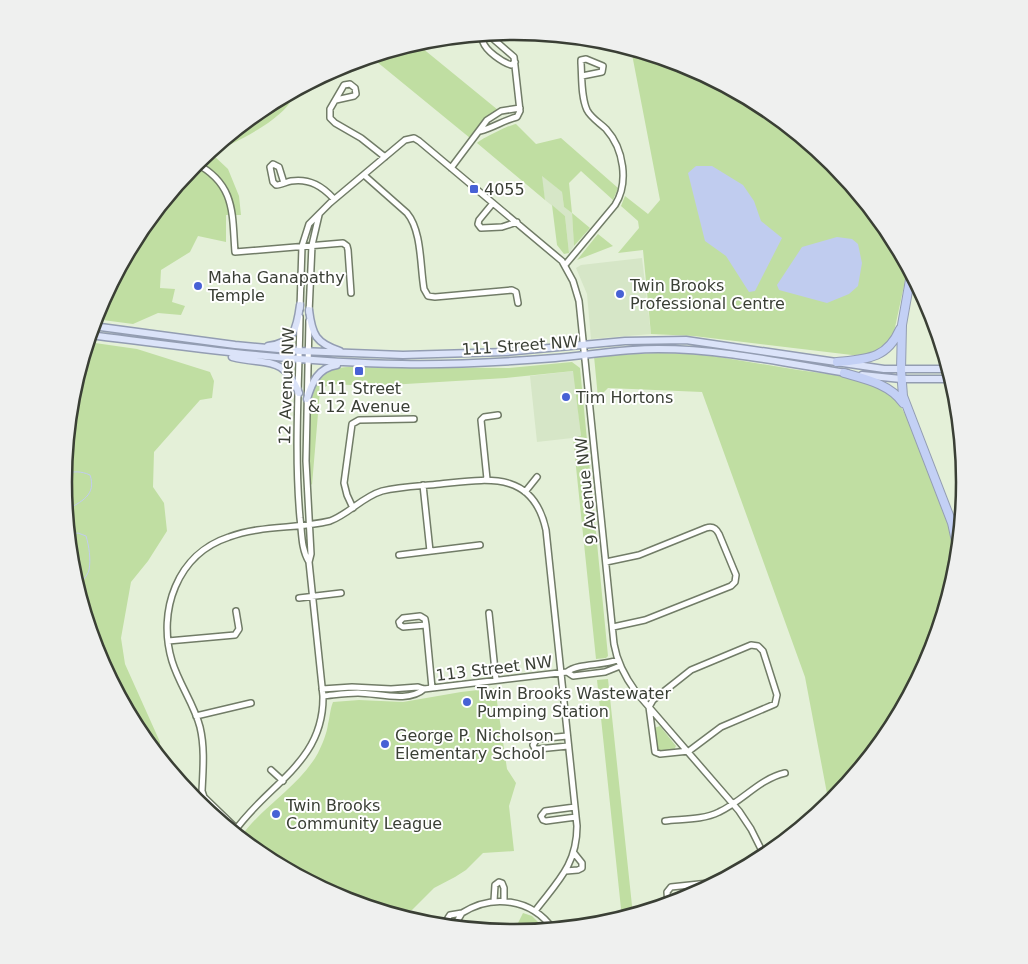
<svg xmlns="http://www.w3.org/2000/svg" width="1028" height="964" viewBox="0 0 1028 964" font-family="'DejaVu Sans',sans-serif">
  <rect width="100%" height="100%" fill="#e4f0d8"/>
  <!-- built -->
  <path fill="#d6e6c7" d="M541,175L562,192L564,207L572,213L574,246L569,253L565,216L545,200Z
    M642,258L651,334L591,339L587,294L576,268L581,265Z
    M574,371L581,437L537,442L530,376Z"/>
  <!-- green -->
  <path fill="#c0dea2" d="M416,43L498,110L482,122L470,138L371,57Z
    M631,49L687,66L765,107L833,163L889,232L908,267L894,332C884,349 872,356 852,355L694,336L651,334L643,250L618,253L639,228L638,221L621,206L625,196L648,214L660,200Z
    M296,90C288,120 237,140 212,154L228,169L239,196L241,215H226V242L198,236L190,252L161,270L160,288L175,289L172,302L185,306L181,315L158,313L133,324L95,319L98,309L139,231L195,163L264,107Z
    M516,124L536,144L561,138L618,188L613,200L581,171L569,183L572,213L590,228L574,246L572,213L564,207L562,192L542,176L545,200L477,143C481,139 509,125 516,124Z
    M552,205L565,216L569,253L564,254L557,245Z
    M598,234L613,246L577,260Z
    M88,342L137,349L210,372L214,381L212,398L200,400L154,452L153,487L164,503L167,531L148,561L131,582L121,638L125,664L160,742V758L139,732L97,654L72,570L63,482L72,394Z
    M657,353L701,354L798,370L843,376L882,389L892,394L899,403L906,416L948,525L957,559L956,570L930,655L889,733L829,804L805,677L702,392L608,388L598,398L594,356Z
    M572,362L580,368L608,656L606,658L596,659L573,438L581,436L573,371L506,378L372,386L330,384L320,390L312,485L308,480C309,458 304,387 322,373C329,368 339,368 348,367L509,368Z
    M608,679L633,915L622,918L597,680Z
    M495,688L507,769L516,783L509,806L514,851L483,853L466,870L455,877L434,888L412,910C369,915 332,894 295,874L294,864L280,865L263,857L240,838C262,806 299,787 318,753C322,745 327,733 328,724C330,717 330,709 333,702L359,700L403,702L461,692Z
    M660,726L676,746L674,750H655L654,728Z
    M523,913L532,916L540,924L536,925L530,931L513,933Z"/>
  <!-- water -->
  <path fill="#c0ccef" d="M696,166H712L743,185L754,201L761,221L782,238L755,291L749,292L726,256L705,241L688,173Z
    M837,237L852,239L858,244L862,263L858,286L849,294L827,303L779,290L777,285L802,247Z"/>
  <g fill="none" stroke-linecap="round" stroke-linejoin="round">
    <!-- stream -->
    <path stroke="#c0ccef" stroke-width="1" d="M101,304C110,292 129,280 122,263
      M96,314L100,306
      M64,474C74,471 81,471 90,475C97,495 81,502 66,510
      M68,535L78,533L86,536C89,546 91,559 89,570C87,578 80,579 79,592"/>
    <!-- minor casing -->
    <g stroke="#717c67" stroke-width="8">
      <path id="minor" d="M336,100L354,96L356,94L355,88L350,84L344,85L330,109V118L335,123L361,138L385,157
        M480,131C493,128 504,120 517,117L520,111L514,57L491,37L487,36L483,42C486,51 502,62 511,65L515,62
        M195,163C236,184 232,214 235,252L343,243L347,246L348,250L351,293
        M451,168L487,120L501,111L520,108
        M364,175L407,213C422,231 420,266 424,289L428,296L435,297L512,290L516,292L518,303
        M284,183L279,167L273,164L270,167L273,182L276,185C281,185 286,182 291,181C310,178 323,187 334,199
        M493,203L479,220L478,224L481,228L502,227L517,222
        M565,265L615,205C629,183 624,149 606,129C600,123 591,118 587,110C581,97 582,78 581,63V60L586,59L603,66L602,72L582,76
        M300,309L302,246L309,224L330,203L405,140L414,138L419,141L562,261L573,281L579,301L614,644C617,662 625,677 636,692L739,811L751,829L765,857
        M309,313L312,245L319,215
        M487,479L481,420L484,417L498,415
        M423,485L430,551
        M525,492L537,477
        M353,508L347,495L344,483L352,424L359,420L414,419
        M399,555L480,545
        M309,562L311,554L306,461L309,321
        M606,562L639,555L706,528C712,526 716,528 719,534L736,575L735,582L731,586L645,620L613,627
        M299,598L341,593
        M489,613L496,680
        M426,625L403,627L400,625L399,622L403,618L420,616L425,619L426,625L432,688
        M168,641L235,635L239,629L236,611
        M751,645L758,646L763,651L777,695L775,704L721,727L689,751L660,754L655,752L649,707L653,700L691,670Z
        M567,672L573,676L605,672L620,666
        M322,689L352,687L391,689L418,687L424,689L567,672C578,663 603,666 617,660
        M323,696C334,695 346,693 358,693C377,693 409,703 424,689
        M196,716L251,703
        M567,736L537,739L533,745L535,749H538L568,746
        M271,770L283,781
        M575,807L545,811L541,816L543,820L546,821L576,817
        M665,821C682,819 703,820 719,812C743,801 759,779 785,773
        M236,828L204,797L202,791C203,770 205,748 200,727C194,704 179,684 172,661C157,611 177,554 229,537C261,525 297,529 330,521C349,514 362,497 382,491C401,486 421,486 440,484C488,479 533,470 546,530L577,826C577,865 557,882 535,911
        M234,832C267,784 324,763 323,696L309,562C301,549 302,533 300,518C294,451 299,384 300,317
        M566,871L578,870L582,868V863L574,853
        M494,901L495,885L499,882L502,883L504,888V901
        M668,904L667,892L671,887L718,882
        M462,913C492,894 531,898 553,929
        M462,913L456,923L451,924L448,922V918L450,915Z"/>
    </g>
    <!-- major casing -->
    <g stroke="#939db2" stroke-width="9">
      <path id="major" d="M309,310C312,335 316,343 340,351
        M93,326L235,345L300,351L403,355L506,352L625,341L686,340L884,369H949
        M90,335C194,348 297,363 402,364C453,365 504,362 555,358C589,355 623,349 658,349C721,349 785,363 847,373
        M268,346C294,343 297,328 300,305
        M232,357C266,366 283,354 299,393
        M862,375L901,379H951
        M307,399C312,382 318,368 337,365"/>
    </g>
    <!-- highway casing -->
    <g stroke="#939db2" stroke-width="10">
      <path id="highway" d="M911,274L902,325L901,370L903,396L952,523L958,550
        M837,362C867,359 887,359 900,329
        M844,373C865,379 890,384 903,403"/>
    </g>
    <!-- minor -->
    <use href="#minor" stroke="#fff" stroke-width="5"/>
    <!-- major -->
    <use href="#major" stroke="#dbe3f9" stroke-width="6"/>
    <!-- highway -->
    <use href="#highway" stroke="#c3d0f5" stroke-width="8"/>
  </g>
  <!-- markers -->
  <g fill="#4761d5" stroke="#fff" stroke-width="2">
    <rect x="469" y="184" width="10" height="10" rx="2.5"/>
    <circle cx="198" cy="286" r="5"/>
    <circle cx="620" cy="294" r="5"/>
    <rect x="354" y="366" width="10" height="10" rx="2.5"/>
    <circle cx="566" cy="397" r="5"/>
    <circle cx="467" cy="702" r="5"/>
    <circle cx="385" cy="744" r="5"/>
    <circle cx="276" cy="814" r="5"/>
  </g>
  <g text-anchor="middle" stroke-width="4" stroke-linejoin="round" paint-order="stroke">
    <!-- poi labels -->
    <g font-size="16" fill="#3a3f35" stroke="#fff" text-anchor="start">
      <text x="484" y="195">4055</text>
      <text x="208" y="283">Maha Ganapathy<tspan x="208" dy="18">Temple</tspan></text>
      <text x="630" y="291">Twin Brooks<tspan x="630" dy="18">Professional Centre</tspan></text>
      <text x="359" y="394" text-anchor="middle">111 Street<tspan x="359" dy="18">&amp; 12 Avenue</tspan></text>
      <text x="576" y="403">Tim Hortons</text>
      <text x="477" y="699">Twin Brooks Wastewater<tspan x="477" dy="18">Pumping Station</tspan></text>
      <text x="395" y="741">George P. Nicholson<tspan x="395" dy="18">Elementary School</tspan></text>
      <text x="286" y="811">Twin Brooks<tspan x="286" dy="18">Community League</tspan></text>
    </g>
    <!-- street labels -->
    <g font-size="16" fill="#3a3f35" stroke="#fff">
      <text transform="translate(520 345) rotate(-4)" y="6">111 Street NW</text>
      <text transform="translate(286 386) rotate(-88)" y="6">12 Avenue NW</text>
      <text transform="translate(586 491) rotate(-96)" y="6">9 Avenue NW</text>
      <text transform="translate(494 668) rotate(-7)" y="6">113 Street NW</text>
    </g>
  </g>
  <!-- crop -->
  <path d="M0 0H1028V964H0ZM72 482a442 442 0 1 1 884 0a442 442 0 1 1-884 0Z" fill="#eff0ef" fill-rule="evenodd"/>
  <path fill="none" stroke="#3a3f35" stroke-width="2.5" d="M72 482a442 442 0 1 1 884 0a442 442 0 1 1-884 0Z"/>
</svg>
